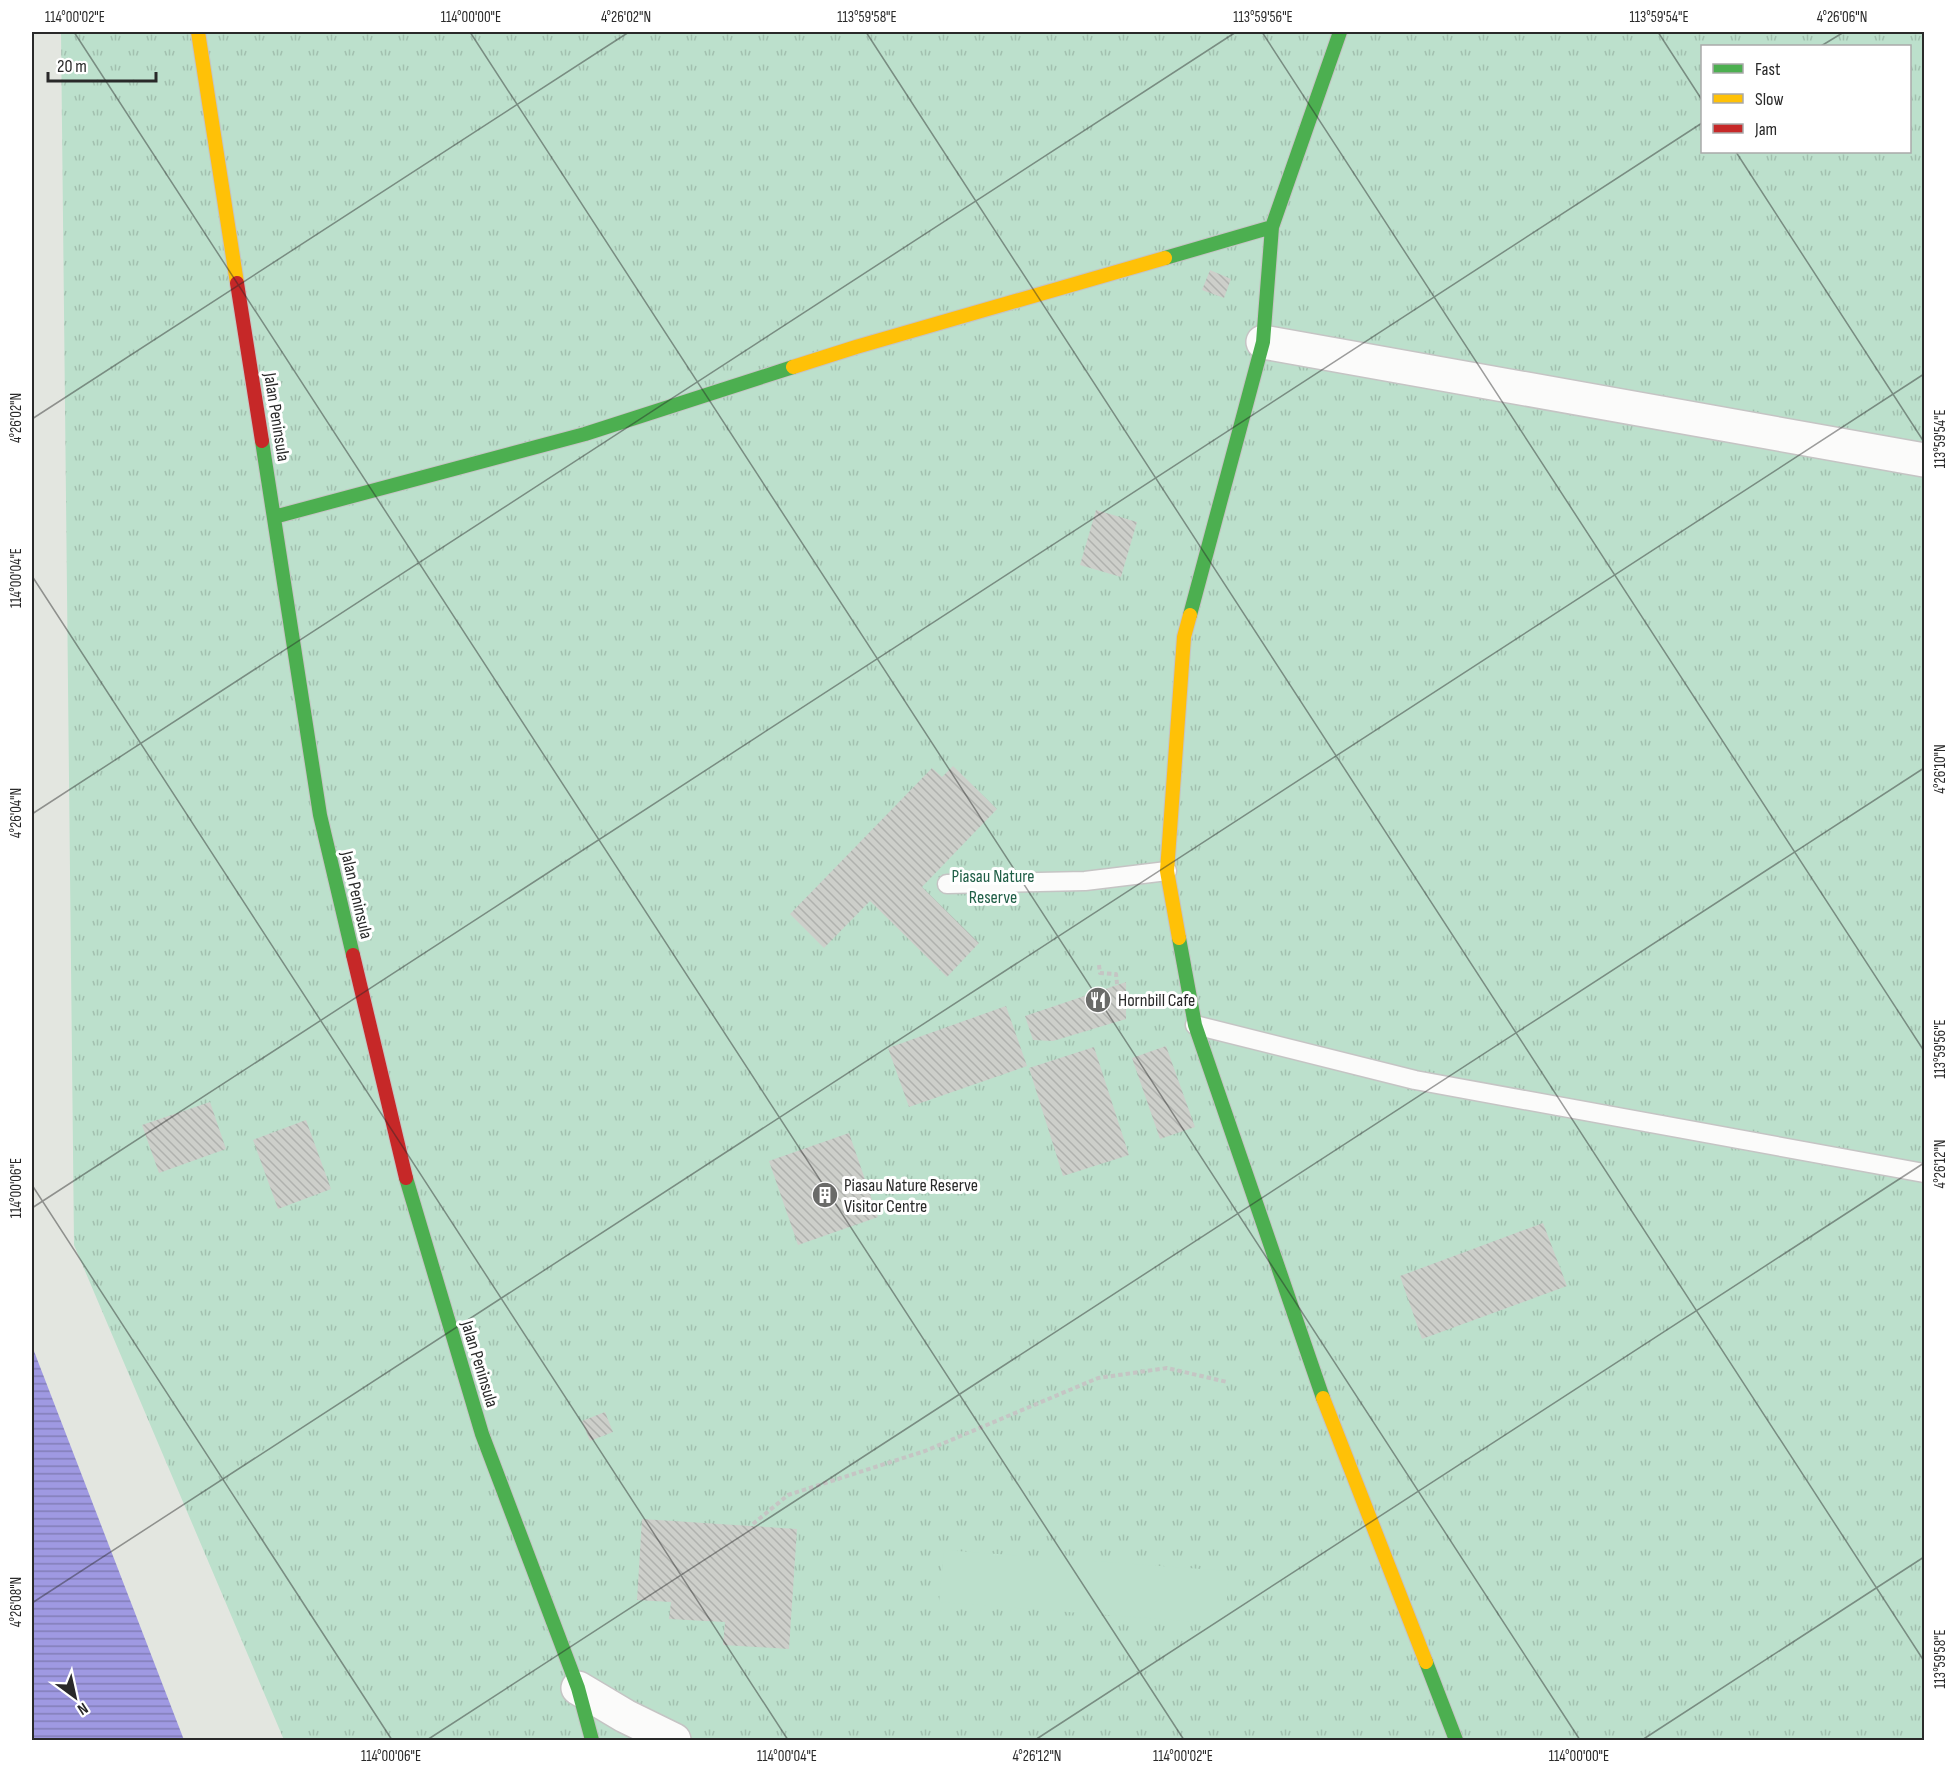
<svg xmlns="http://www.w3.org/2000/svg" width="1956" height="1772" viewBox="0 0 1956 1772" font-family="'Sofia Sans Condensed',sans-serif">
  <defs>
    <pattern id="park-tufts" width="24" height="20" patternUnits="userSpaceOnUse" patternTransform="scale(1.5)"><rect width="24" height="20" fill="#bce0cc"/><path d="M3 7l-1-3M5 7V3M7 7l1-3M15 17l-1-3M17 17v-4M19 17l1-3" fill="none" stroke="#a2c0af"/></pattern>
    <pattern id="water-rules" width="6" height="5" patternUnits="userSpaceOnUse" patternTransform="scale(1.5)"><rect width="6" height="5" fill="#9f99e2"/><path d="M0 2.5h6" fill="none" stroke="#827db7"/></pattern>
    <pattern id="building-back-hatch" width="6" height="6" patternUnits="userSpaceOnUse" patternTransform="scale(1.5)"><rect width="6" height="6" fill="#cdcfca"/><path d="M-1 5l2 2M0 0l6 6M5-1l2 2" fill="none" stroke="#b0b2ae"/></pattern>
  </defs>
  <rect width="100%" height="100%" fill="#e3e6e0"/>
  <!-- park -->
  <path fill="url(#park-tufts)" fill-rule="evenodd" d="M61,32H1924V1740H284L74,1245ZM1702,46H1910V152H1702Z"/>
  <!-- garden -->
  <path fill="#bce0cc" d="M944,1550L1229,1571L1225,1624L939,1602Z"/>
  <!-- water -->
  <path fill="url(#water-rules)" d="M32,1346L184,1740H32Z"/>
  <!-- building -->
  <path fill="url(#building-back-hatch)" d="M1210,270L1231,279L1224,298L1202,290Z
    M1096,510L1137,522L1121,577L1080,565Z
    M953,766L997,809L922,887L979,943L947,977L870,901L824,948L790,914L932,768L942,777Z
    M1126,982V1019L1053,1041L1033,1040L1025,1016Z
    M1006,1006L1027,1066L909,1107L888,1048Z
    M1166,1046L1195,1127L1160,1139L1132,1058Z
    M1094,1047L1129,1155L1063,1176L1029,1068Z
    M210,1102L226,1149L159,1173L142,1125Z
    M306,1120L331,1189L278,1209L253,1140Z
    M849,1133L878,1217L798,1245L769,1161Z
    M1543,1223L1567,1286L1422,1339L1400,1276Z
    M605,1412L613,1432L590,1441L582,1421Z
    M642,1519L797,1529L789,1649L723,1645L725,1622L669,1619L671,1602L637,1600Z"/>
  <g fill="none" stroke-linecap="round" stroke-linejoin="round">
    <!-- lane casing -->
    <g stroke="#c5c4c4" stroke-width="21">
      <path id="lane" d="M947,884L1085,881L1167,871
        M1195,1025L1415,1080L1924,1173"/>
    </g>
    <!-- street casing -->
    <g stroke="#c5c4c4" stroke-width="36">
      <path id="street" d="M1263,342L1924,460
        M578,1688L625,1716L674,1740"/>
    </g>
    <!-- fast casing -->
    <g stroke="#c5c4c4" stroke-width="16">
      <path id="fast" d="M1165,258L1272,227
        M262,441L320,815L353,955
        M274,517L585,434L793,367
        M1190,615L1263,342L1272,227L1340,32
        M1179,938L1195,1025L1323,1398
        M406,1178L482,1434L578,1688L592,1740
        M1426,1662L1456,1740"/>
    </g>
    <!-- slow casing -->
    <g stroke="#c5c4c4" stroke-width="16">
      <path id="slow" d="M198,32L237,283
        M793,367L856,347L1165,258
        M1179,938L1167,871L1184,637L1190,615
        M1323,1398L1426,1662"/>
    </g>
    <!-- jam casing -->
    <g stroke="#c5c4c4" stroke-width="16">
      <path id="jam" d="M237,283L262,441
        M353,955L406,1178"/>
    </g>
    <!-- path -->
    <path stroke="#c5c5c4" stroke-width="4" stroke-dasharray="4.5 3" stroke-linecap="butt" d="M1099,965L1100,973L1116,974L1117,984
      M753,1524L788,1495L925,1451L1098,1378L1167,1368L1227,1382"/>
    <!-- lane -->
    <use href="#lane" stroke="#fbfbfa" stroke-width="18"/>
    <!-- street -->
    <use href="#street" stroke="#fbfbfa" stroke-width="33"/>
    <!-- fast -->
    <use href="#fast" stroke="#4caf50" stroke-width="14"/>
    <!-- slow -->
    <use href="#slow" stroke="#ffc107" stroke-width="14"/>
    <!-- jam -->
    <use href="#jam" stroke="#c62828" stroke-width="14"/>
  </g>
  <!-- ticks -->
  <path fill="none" stroke="#292929" stroke-width="1.5" stroke-opacity="0.45" d="M74,32L1184,1740M470,32L1580,1740M866,32L1924,1661M1262,32L1924,1051M1658,32L1702,100M1821,46L1844,32M1736,152L1924,442M32,419L629,32M32,576L788,1740M32,814L1236,32M32,1185L392,1740M32,1208L1702,123M32,1603L1924,374M427,1740L1924,768M1035,1740L1924,1163M1642,1740L1924,1557"/>
  <!-- icons -->
  <defs>
    <g id="restaurant-disc" transform="scale(1.35)"><circle r="9.5" fill="#6a6b69" stroke="#fff"/><path d="M-5-6h1v4h1v-4h1v4h1v-4h1v5L-1.5 .5V6h-2V.5L-5-1ZM5-6V6H3V1.5H1.5Q1.5-4 5-6Z" fill="#fff"/></g>
    <g id="building-disc" transform="scale(1.35)"><circle r="9.5" fill="#6a6b69" stroke="#fff"/><path d="M-4-6H4V6H1V3H-1V6H-4ZM-2.5-4.3h1.7v1.8h-1.7ZM.8-4.3h1.7v1.8H.8ZM-2.5-1h1.7V.8h-1.7ZM.8-1h1.7V.8H.8Z" fill="#fff"/></g>
  </defs>
  <g fill-rule="evenodd">
    <use href="#restaurant-disc" x="1098" y="1000"/>
    <use href="#building-disc" x="825" y="1195"/>
  </g>
  <g text-anchor="middle" stroke-width="6" stroke-linejoin="round" paint-order="stroke">
    <!-- street labels -->
    <g font-size="18" fill="#292929" stroke="#fff">
      <text transform="translate(277 417) rotate(81)" y="6">Jalan Peninsula</text>
      <text transform="translate(357 895) rotate(77)" y="6">Jalan Peninsula</text>
      <text transform="translate(480 1364) rotate(73)" y="6">Jalan Peninsula</text>
    </g>
    <!-- park labels -->
    <g font-size="18" fill="#205f47" stroke="#fff">
      <text x="993" y="882">Piasau Nature<tspan x="993" dy="21">Reserve</tspan></text>
    </g>
    <!-- poi labels -->
    <g font-size="18" fill="#292929" stroke="#fff" text-anchor="start">
      <text x="1118" y="1006">Hornbill Cafe</text>
      <text x="844" y="1191">Piasau Nature Reserve<tspan x="844" dy="21">Visitor Centre</tspan></text>
    </g>
  </g>
  <!-- border -->
  <rect width="1956" height="1772" fill="none" stroke="#ffffff" stroke-width="66"/>
  <!-- legend -->
  <rect x="1701" y="45" width="210" height="108" fill="#ffffff" stroke="#a9a9a9" stroke-width="1.5"/>
  <rect x="1713" y="64" width="30" height="9" fill="#4caf50" stroke="#a9a9a9" stroke-width="1.5"/>
  <text x="1755" y="75" font-size="18" fill="#292929">Fast</text>
  <rect x="1713" y="94" width="30" height="9" fill="#ffc107" stroke="#a9a9a9" stroke-width="1.5"/>
  <text x="1755" y="105" font-size="18" fill="#292929">Slow</text>
  <rect x="1713" y="124" width="30" height="9" fill="#c62828" stroke="#a9a9a9" stroke-width="1.5"/>
  <text x="1755" y="135" font-size="18" fill="#292929">Jam</text>
  <!-- north arrow -->
  <g transform="translate(75 1697) rotate(147)" stroke="#ffffff" stroke-width="4.5" paint-order="stroke">
  <path d="M0-4.5L10 22L0 15L-10 22Z" fill="#292929"/>
  <text y="-9" font-size="16" font-weight="bold" text-anchor="middle" fill="#292929">N</text>
  </g>
  <!-- scale -->
  <path d="M48 72v9h108v-9" fill="none" stroke="#292929" stroke-width="3"/>
  <text x="57" y="72" font-size="18" fill="#292929" stroke="#ffffff" stroke-width="4.5" paint-order="stroke">20 m</text>
  <rect x="33" y="33" width="1890" height="1706" fill="none" stroke="#292929" stroke-width="2"/>
  <g font-size="15" text-anchor="middle" fill="#292929">
    <text x="75" y="22">114°00'02"E</text>
    <text x="471" y="22">114°00'00"E</text>
    <text x="626" y="22">4°26'02"N</text>
    <text x="867" y="22">113°59'58"E</text>
    <text x="1263" y="22">113°59'56"E</text>
    <text x="1659" y="22">113°59'54"E</text>
    <text x="1842" y="22">4°26'06"N</text>
    <text transform="translate(16 418) rotate(-90)" y="5">4°26'02"N</text>
    <text transform="translate(1940 439) rotate(-90)" y="5">113°59'54"E</text>
    <text transform="translate(16 578) rotate(-90)" y="5">114°00'04"E</text>
    <text transform="translate(1940 769) rotate(-90)" y="5">4°26'10"N</text>
    <text transform="translate(16 813) rotate(-90)" y="5">4°26'04"N</text>
    <text transform="translate(1940 1049) rotate(-90)" y="5">113°59'56"E</text>
    <text transform="translate(1940 1164) rotate(-90)" y="5">4°26'12"N</text>
    <text transform="translate(16 1188) rotate(-90)" y="5">114°00'06"E</text>
    <text transform="translate(16 1602) rotate(-90)" y="5">4°26'08"N</text>
    <text transform="translate(1940 1659) rotate(-90)" y="5">113°59'58"E</text>
    <text x="391" y="1761">114°00'06"E</text>
    <text x="787" y="1761">114°00'04"E</text>
    <text x="1037" y="1761">4°26'12"N</text>
    <text x="1183" y="1761">114°00'02"E</text>
    <text x="1579" y="1761">114°00'00"E</text>
  </g>
</svg>
